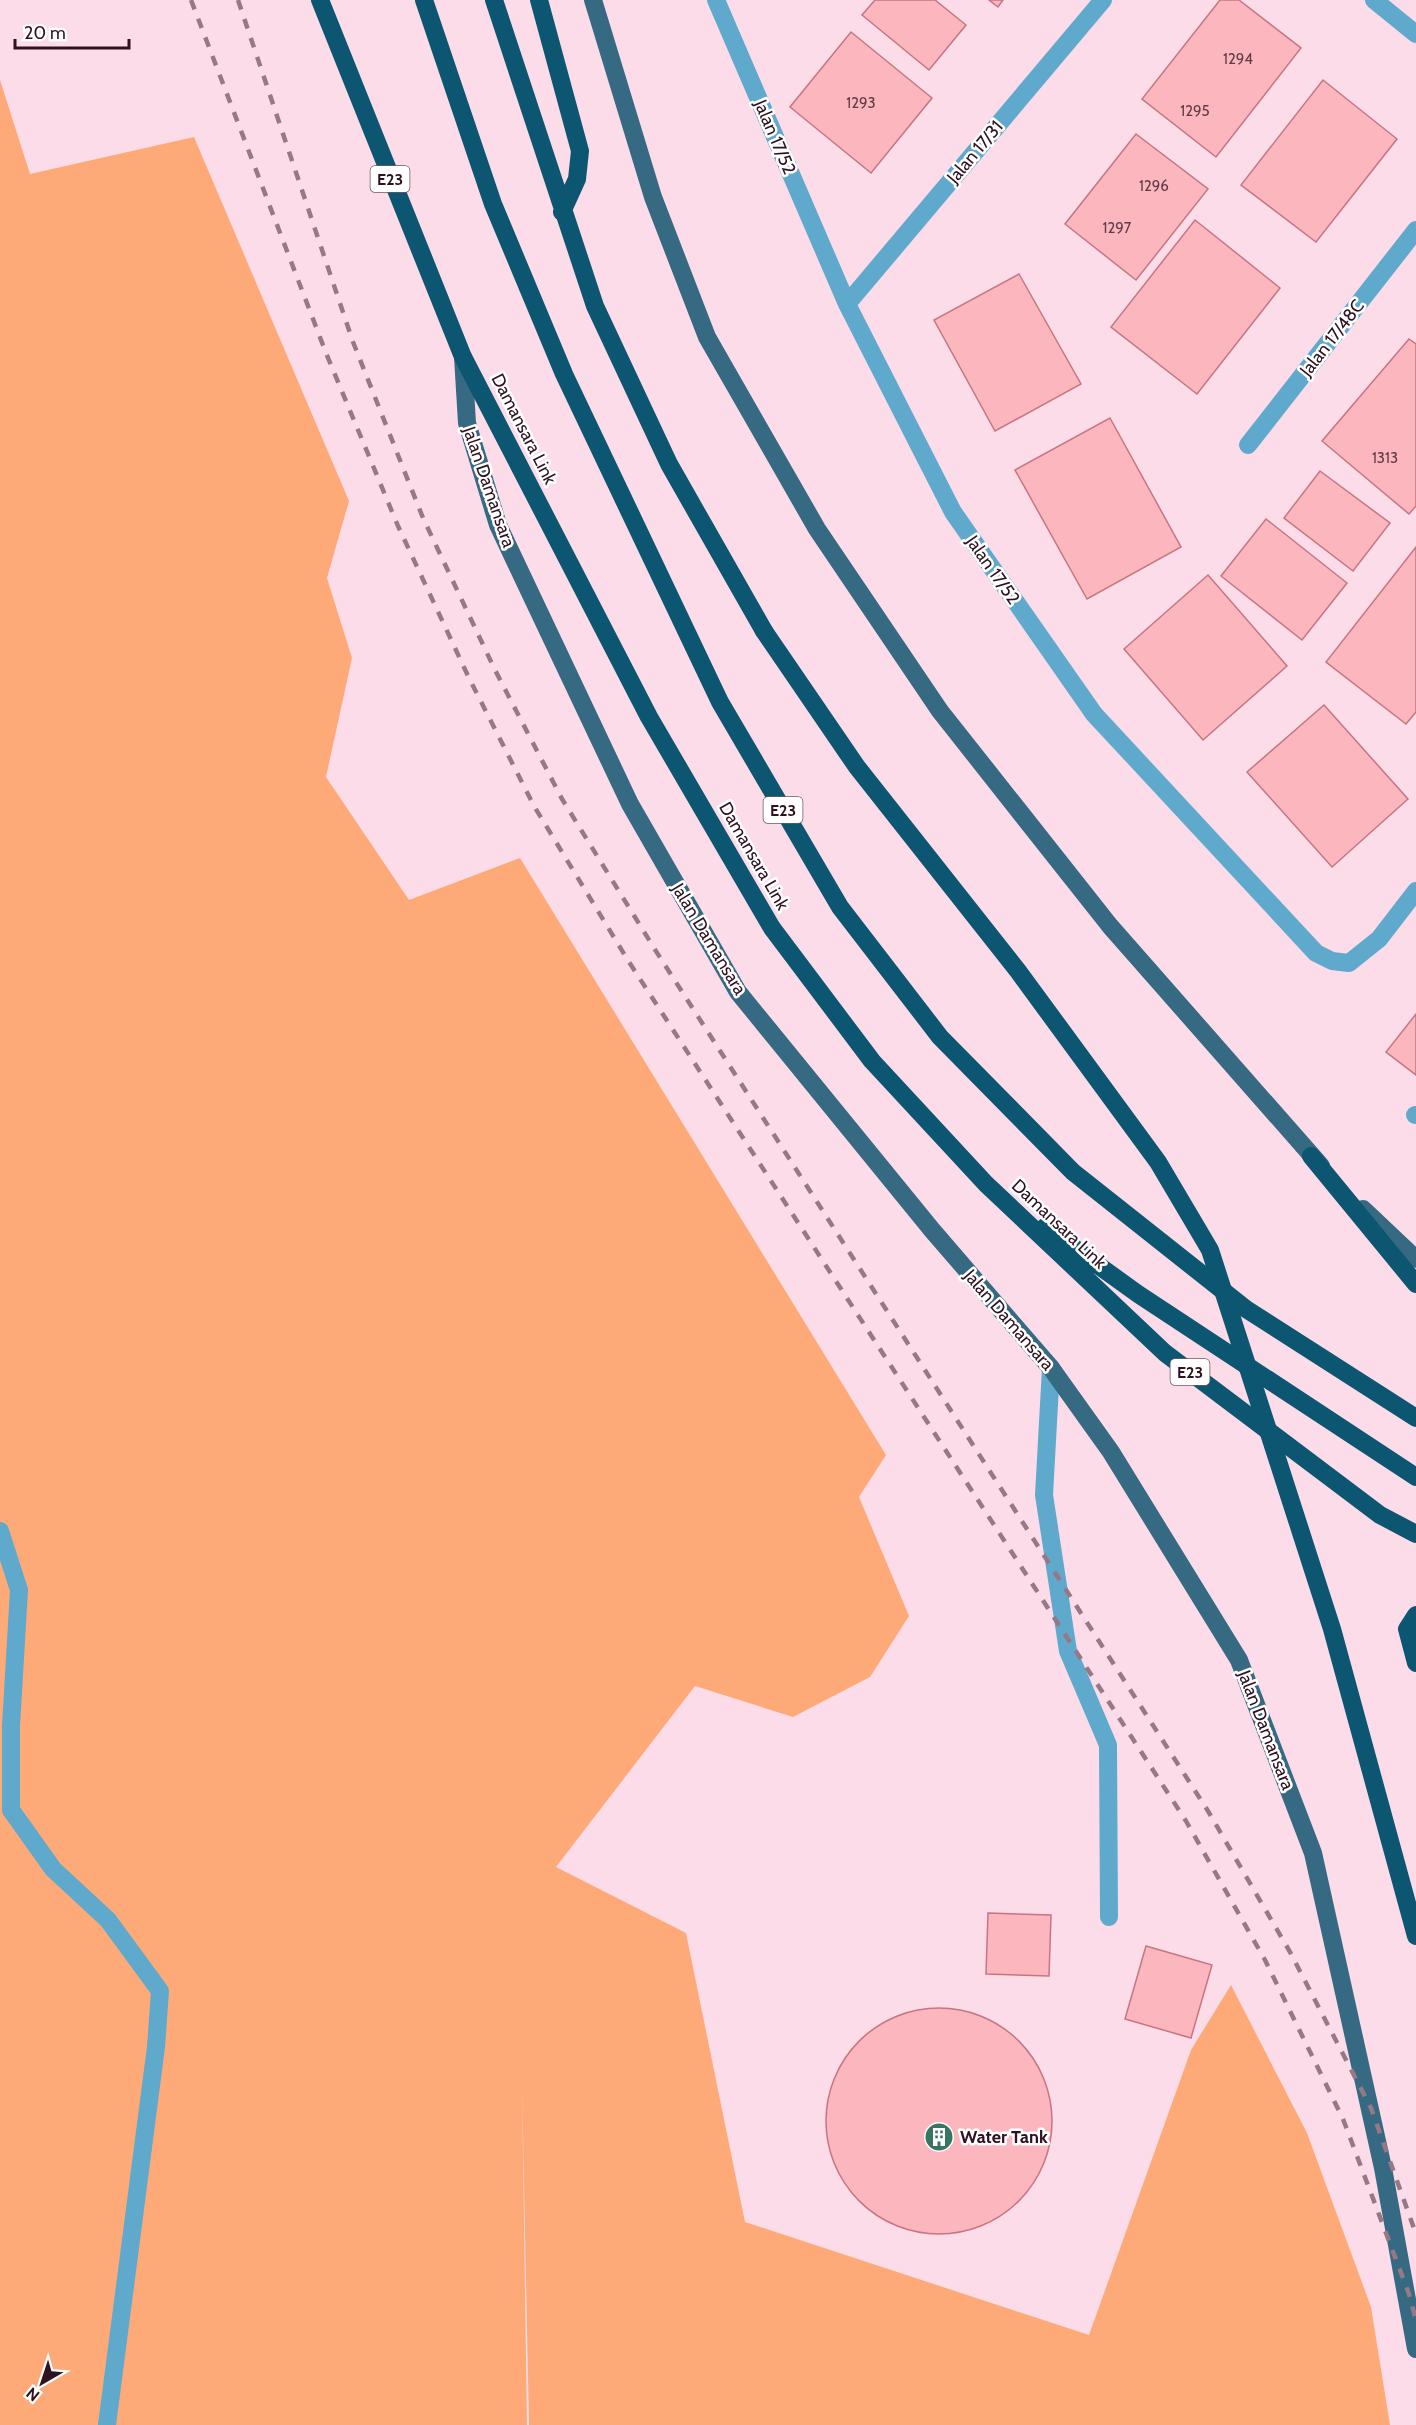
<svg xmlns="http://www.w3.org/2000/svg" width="1416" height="2425" viewBox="0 0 1416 2425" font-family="Cabin,sans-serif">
  <rect width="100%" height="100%" fill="#fddcea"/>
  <!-- green -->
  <path fill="#feaa78" d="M0,80L30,174L194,137L349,501L327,578L352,658L326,777L409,900L520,858L886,1455L859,1497L909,1616L870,1677L793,1717L695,1686L556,1867L686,1933L745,2222L1089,2335L1191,2050L1231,1985L1307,2133L1371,2307L1390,2425H529L522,2087L527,2425H0Z"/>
  <!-- building -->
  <path fill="#fbb6be" stroke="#c67581" stroke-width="1.5" d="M875,0H935L966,25L929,70L862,15Z
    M989,0H1003L998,7Z
    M1220,0H1239L1301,48L1216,157L1142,99Z
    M851,32L932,98L871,173L790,107Z
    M1323,80L1397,139L1316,242L1241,185Z
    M1136,134L1208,189L1136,280L1065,224Z
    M1195,220L1280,288L1197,394L1111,327Z
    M1019,274L1081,384L995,431L934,320Z
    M1409,339L1416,344V506L1409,514L1322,441Z
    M1110,418L1181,547L1087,599L1015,470Z
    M1320,471L1390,523L1353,571L1284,518Z
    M1266,519L1347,583L1302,640L1221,576Z
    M1416,547V712L1406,724L1326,662Z
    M1208,575L1287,666L1203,740L1124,649Z
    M1324,705L1408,799L1332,867L1247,772Z
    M1416,1014V1075L1386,1052Z
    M988,1913L1051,1915L1049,1976L986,1974Z
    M1146,1946L1212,1965L1191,2038L1125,2019Z
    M826 2121a113 113 0 1 1 226 0a113 113 0 1 1-226 0Z"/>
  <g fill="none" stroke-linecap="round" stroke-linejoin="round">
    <!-- lane -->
    <path stroke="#5fa9cd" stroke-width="18" d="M1415,1115H1416
      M1051,1368L1044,1495L1068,1651L1108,1745L1109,1917
      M0,1531L19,1590L11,1726V1810L53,1869L108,1920L160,1991L156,2047L107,2425"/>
    <!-- street -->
    <path stroke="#5fa9cd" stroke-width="18" d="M716,0L847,304L953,512L1094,714L1316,953L1332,961L1349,963L1379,939L1416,891
      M1374,0L1416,34
      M847,304L1103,0
      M1248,445L1416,230"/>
    <!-- primary -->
    <path stroke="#366a83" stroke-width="18" d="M593,0L653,197L707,337L817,529L940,711L1110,926L1321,1166
      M463,357L467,423L498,525L630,804L738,992L932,1230L1051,1368L1111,1452L1239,1660L1313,1853L1383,2168L1416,2349
      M1363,1209L1416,1259"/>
    <!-- highway -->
    <path stroke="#0d5672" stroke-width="18" d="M320,0L463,357L649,717L772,928L872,1061L986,1184L1165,1353L1380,1515L1416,1534
      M424,0L493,204L564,374L720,702L840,907L940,1037L1073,1172L1246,1309L1416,1418
      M494,0L595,306L669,464L764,631
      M539,0L580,151L577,179L562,212
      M1311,1156L1416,1284
      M1045,1227L1138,1294L1416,1477
      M1416,1615L1407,1629L1416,1663"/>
    <!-- rail -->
    <path stroke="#977986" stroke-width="4.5" stroke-dasharray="10 10" stroke-linecap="butt" d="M191,0L326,353L398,526L469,678L534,806L629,962L1186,1821L1265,1960L1343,2119L1409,2294L1416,2320
      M238,0L353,342L423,518L495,670L562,799L654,948L1208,1811L1290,1952L1371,2108L1416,2234"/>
    <!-- highway-bridge -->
    <path stroke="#0d5672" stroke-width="18" d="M764,631L857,767L1018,971L1158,1162L1210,1250L1332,1629L1416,1936"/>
  </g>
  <!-- icons -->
  <defs>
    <g id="building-disc" transform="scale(1.5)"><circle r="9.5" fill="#377663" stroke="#fff"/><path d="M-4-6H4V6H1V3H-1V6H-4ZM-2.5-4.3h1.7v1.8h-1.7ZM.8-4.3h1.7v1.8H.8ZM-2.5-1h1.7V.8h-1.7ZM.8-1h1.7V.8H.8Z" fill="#fff"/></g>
  </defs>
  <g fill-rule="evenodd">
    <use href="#building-disc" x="939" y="2137"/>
  </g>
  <g text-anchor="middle" stroke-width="5" stroke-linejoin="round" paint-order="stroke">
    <!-- number labels -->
    <g font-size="15" fill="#613b47">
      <text x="1238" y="64">1294</text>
      <text x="861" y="108">1293</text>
      <text x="1195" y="116">1295</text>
      <text x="1154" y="191">1296</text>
      <text x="1117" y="233">1297</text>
      <text x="1385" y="463">1313</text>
    </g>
    <!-- shield labels -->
    <g fill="#fff" stroke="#6d5962" stroke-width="1.5">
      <rect x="370.5" y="166" width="39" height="26" rx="4.5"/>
      <rect x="763.5" y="797" width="39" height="26" rx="4.5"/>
      <rect x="1170.5" y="1359" width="39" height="26" rx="4.5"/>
    </g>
    <g font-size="16" font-weight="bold" fill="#2e121f">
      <text x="390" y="185">E23</text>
      <text x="783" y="816">E23</text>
      <text x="1190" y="1378">E23</text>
    </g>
    <!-- street labels -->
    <g font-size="18" fill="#2e121f" stroke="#fff">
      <text transform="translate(775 137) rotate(67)" y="6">Jalan 17/52</text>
      <text transform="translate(975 152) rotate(-50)" y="6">Jalan 17/31</text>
      <text transform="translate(1332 338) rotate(-52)" y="6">Jalan 17/48C</text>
      <text transform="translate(524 429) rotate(63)" y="6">Damansara Link</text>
      <text transform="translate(489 487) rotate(71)" y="6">Jalan Damansara</text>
      <text transform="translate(993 570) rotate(55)" y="6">Jalan 17/52</text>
      <text transform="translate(754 856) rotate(60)" y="6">Damansara Link</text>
      <text transform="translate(709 939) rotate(59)" y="6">Jalan Damansara</text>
      <text transform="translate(1059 1224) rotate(43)" y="6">Damansara Link</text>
      <text transform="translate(1009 1320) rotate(49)" y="6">Jalan Damansara</text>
      <text transform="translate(1266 1730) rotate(69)" y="6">Jalan Damansara</text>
    </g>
    <!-- poi labels -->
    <g font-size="18" font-weight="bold" fill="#2e121f" stroke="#fff" text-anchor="start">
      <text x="960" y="2143">Water Tank</text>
    </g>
  </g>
  <!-- north arrow -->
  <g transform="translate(42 2383) rotate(219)" stroke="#ffffff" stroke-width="4.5" paint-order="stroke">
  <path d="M0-4.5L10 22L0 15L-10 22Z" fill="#2e121f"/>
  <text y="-9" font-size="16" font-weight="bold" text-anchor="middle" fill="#2e121f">N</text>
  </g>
  <!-- scale -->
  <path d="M15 39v9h114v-9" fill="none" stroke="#2e121f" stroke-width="3"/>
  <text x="24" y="39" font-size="18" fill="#2e121f" stroke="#ffffff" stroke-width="4.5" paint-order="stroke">20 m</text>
</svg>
